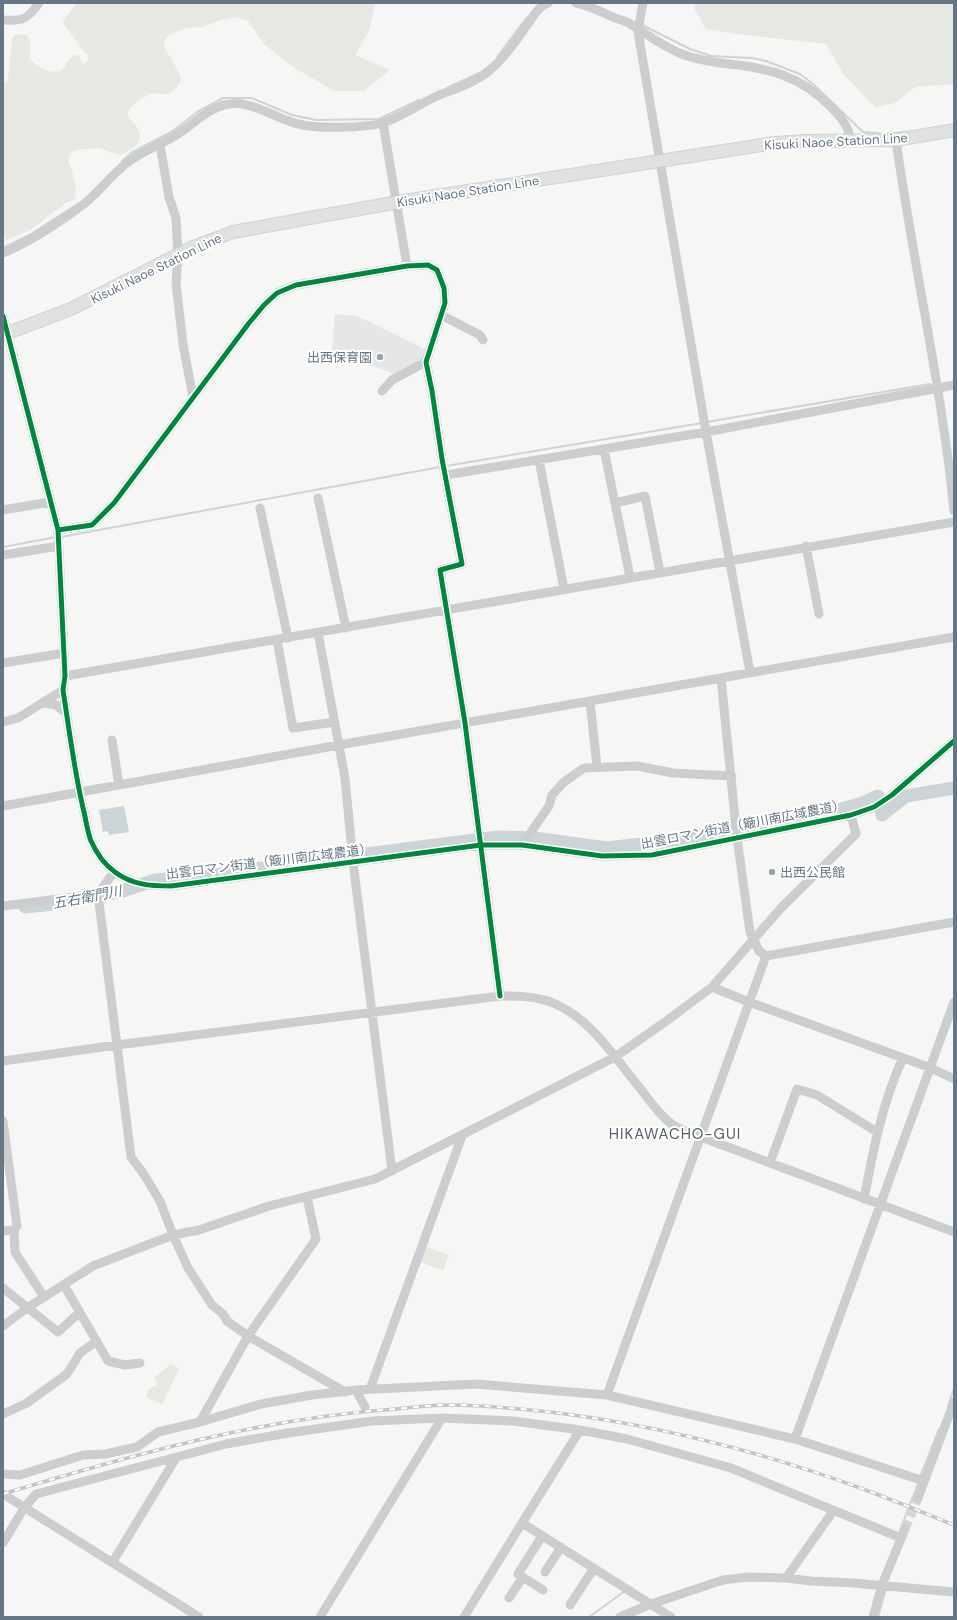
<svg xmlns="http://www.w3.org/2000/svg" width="957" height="1620" viewBox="0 0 957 1620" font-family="'DM Sans','Noto Sans JP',sans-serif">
  <rect width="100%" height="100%" fill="#f6f6f5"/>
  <!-- built -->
  <path fill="#e5e6e6" d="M335,314L356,316L364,319L427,350L424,357L412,367L396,375L344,354L332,351Z"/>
  <!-- green -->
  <path fill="#e6e9e3" d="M77,3H375L369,31L355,55L390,70L364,91H334L293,67L264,44L248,21L236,17L218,21L203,27L187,28L170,34L165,39L164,47L179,72L181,80C175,94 165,96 151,93C140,99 132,103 127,114C130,119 136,124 138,129C145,144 131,149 121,155C113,152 107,152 100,148L75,150L70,154L68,160L72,171L76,188L75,199L66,203L30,230L7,240L3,236V83L8,80L12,38L16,34L27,35C31,42 31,50 29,57C37,68 48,74 61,71C67,66 70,53 79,55L83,64L86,63L88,60L87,55L63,23L64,19Z
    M694,3H954V84L915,87L895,103L875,107L844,75L826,44L737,34L706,29L695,10Z
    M425,1246L449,1255L443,1271L420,1262Z
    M171,1364L179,1369L162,1404L146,1397L148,1391L157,1384L154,1378Z"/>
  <!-- water -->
  <path fill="#ccd4d7" d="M124,806L129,832L109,835L108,831L103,832L99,810Z"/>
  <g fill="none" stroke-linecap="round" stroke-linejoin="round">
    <!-- stream -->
    <path stroke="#ccd4d7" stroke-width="2" d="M642,25L690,49L711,56L751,58L766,61L800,74L813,84L863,132L885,134L915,131
      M497,57L527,17
      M447,88L479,73
      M122,161L131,153L173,131L197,112L223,98H252L292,115L316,120L379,119L419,100
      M3,248L31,234L79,203
      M707,422L930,384
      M446,466L702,423
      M61,537L440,467
      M3,547L56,537
      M948,1406L954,1389
      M920,1477L939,1429
      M899,1533L919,1481
      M589,1617L625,1591
      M878,1617L886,1588"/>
    <!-- river -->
    <path stroke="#ccd4d7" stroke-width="13" d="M25,907L55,904L123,891L155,880L208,876L296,863L498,837L534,838L607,848L684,839L826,813L860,804L878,796L882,815L906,796L954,788"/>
    <!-- minor-tunnel -->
    <path stroke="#d2d6d9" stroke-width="9" stroke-dasharray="9 4.5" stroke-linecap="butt" d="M905,1529L918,1498"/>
    <!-- major casing -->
    <g stroke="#d2d2d3" stroke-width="14">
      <path id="major" d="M3,335L73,308L193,247L233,232L398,202L774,143L805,141L896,140L954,130"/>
    </g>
    <!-- minor -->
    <path stroke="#cccdce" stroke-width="9" d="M576,3C590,6 602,12 615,18C621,20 627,21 632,25C648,35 664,47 682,54C697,60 712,62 729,64C769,68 800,76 830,106C841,117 848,125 851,141
      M643,3L638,30L639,38L706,432L750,672
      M3,20C23,21 27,20 39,3
      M383,123L407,266
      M896,140C913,264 942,387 954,511
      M160,145L169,197L176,218L178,255L176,283L183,344L193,397
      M3,253C28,243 62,221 84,204C99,192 111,175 127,163C143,150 164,144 181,132C194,123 203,113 218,107C247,95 272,118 298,124C318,129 364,128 383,123C402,117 419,104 437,96C454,89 475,83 490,70C508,55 523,30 537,11L542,6L548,3
      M441,315L480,335L483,340
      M3,316L58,530L65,676L63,690C69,729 74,769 83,808C86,819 87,831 91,841C96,852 105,865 115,872C132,885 151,886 171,886L481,845H522L602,856L652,855L851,815L874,807L892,795L954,741
      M382,391L392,380L426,362
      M604,449L630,577
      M539,460L564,589
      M446,475L706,432L954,385
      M318,498L346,628
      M615,503L645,496L660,572
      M260,508L288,638
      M3,510L50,502
      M58,530L92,525L114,503L249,323L264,305L277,293L296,285L407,266L428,265L437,270L444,288L445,303L426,362L432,391L442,459L462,564L440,570L465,723L500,996
      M806,546L819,614
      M3,555L59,546
      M318,633L345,778L353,862L392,1171
      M277,640L293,728L334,722
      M3,663L64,653
      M65,676C362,627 657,571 954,522
      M721,678L737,838L750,932L759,951L766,956
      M590,701L597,767
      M42,703L56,705L66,713
      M3,722L18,718L63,690
      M112,740L119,785
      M3,806L339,745L954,637
      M522,845L549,806L552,795L564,782L584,768L637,766L673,773L732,776
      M98,894L131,1157L143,1173L160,1201L173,1235L188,1268L212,1305L223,1314L227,1321L248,1336L345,1392
      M3,906L98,894L114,872
      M712,987L749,1002L931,1068L954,1079
      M3,1061L117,1045L500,996C516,996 532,996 548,1001C589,1015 614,1057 640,1088C650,1101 660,1116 673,1125C681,1130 692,1133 701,1137L954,1232
      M3,1121L17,1226L14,1230
      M770,1163L797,1089L817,1095L877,1132
      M864,1199C873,1151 882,1103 903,1058
      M3,1231L14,1230L15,1252L44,1297
      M64,1285L108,1361L125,1365L140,1363
      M3,1288L58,1332L80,1312
      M3,1326L27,1308L93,1266L173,1235L199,1230L269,1206L375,1179L615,1057L665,1022L712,987L781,908L856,834L851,815
      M370,1389L462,1136
      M356,1390L365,1407
      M607,1395L766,956L954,922
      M3,1414L27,1403L67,1374L80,1353L97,1341
      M200,1422L248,1336L316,1239L307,1197
      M580,1430L522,1523L671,1617
      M795,1439L954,1002
      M3,1474L20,1475L83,1455L105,1454L137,1447L158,1432L200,1422L261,1404L312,1395L356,1390L476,1384L607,1395L795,1439L924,1481
      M3,1494L199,1617
      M918,1498L954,1402
      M542,1536L518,1574L543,1590
      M3,1543L24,1508L36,1494L226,1444L288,1433L372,1421L442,1418L513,1421L580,1430L627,1439L731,1468L901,1538
      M112,1563L176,1458
      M545,1572L561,1547
      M786,1578L834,1510
      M509,1598L523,1577
      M570,1605L594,1568
      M320,1617L442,1418
      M464,1617L522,1523
      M620,1617L651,1604L723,1580L748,1577L786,1578L811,1581L853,1583L954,1592
      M873,1617L882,1585L905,1529"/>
    <!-- major -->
    <use href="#major" stroke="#e0e1e1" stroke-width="12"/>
    <!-- rail casing -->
    <g stroke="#c2c4c5" stroke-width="3.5">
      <path id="rail" d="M3,1494C131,1455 262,1418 396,1409C414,1407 432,1405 450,1405C486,1405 522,1409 558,1413C661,1426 765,1453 863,1489C893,1500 924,1513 954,1525"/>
    </g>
    <!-- rail -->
    <use href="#rail" stroke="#fff" stroke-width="2" stroke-dasharray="6" stroke-linecap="butt"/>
    <!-- cycleway casing -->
    <g stroke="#fff" stroke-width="8">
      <path id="cycleway" d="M3,316L58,530L65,676L63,690C69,729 74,769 83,808C86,819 87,831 91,841C96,852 105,865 115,872C132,885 151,886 171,886L481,845H522L602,856L652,855L851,815L874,807L892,795L954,741
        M58,530L92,525L114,503L249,323L264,305L277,293L296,285L407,266L428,265L437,270L444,288L445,303L426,362L432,391L442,459L462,564L440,570L465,723L500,996"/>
    </g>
    <!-- cycleway -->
    <use href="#cycleway" stroke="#00873e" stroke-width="5"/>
  </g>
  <!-- markers -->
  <g fill="#98a3ac" stroke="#fff" stroke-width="1.5">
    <circle cx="380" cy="357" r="4"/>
    <circle cx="772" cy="872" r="4"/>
  </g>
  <g text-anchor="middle" stroke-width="4" stroke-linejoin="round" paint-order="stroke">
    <!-- street labels -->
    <g font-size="13" fill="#667685" stroke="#fff">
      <text transform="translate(836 141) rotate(-3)" y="5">Kisuki Naoe Station Line</text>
      <text transform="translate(468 191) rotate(-9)" y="5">Kisuki Naoe Station Line</text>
      <text transform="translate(156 268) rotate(-26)" y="5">Kisuki Naoe Station Line</text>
      <text transform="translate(743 824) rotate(-11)" y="5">出雲ロマン街道（簸川南広域農道）</text>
      <text transform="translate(269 861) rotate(-7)" y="5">出雲ロマン街道（簸川南広域農道）</text>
    </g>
    <!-- poi labels -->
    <g font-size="13" fill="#667685" stroke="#fff" text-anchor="end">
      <text x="372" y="362">出西保育園</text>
      <text x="780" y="877" text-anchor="start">出西公民館</text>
    </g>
    <!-- water labels -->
    <g font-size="14" font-style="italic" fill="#617881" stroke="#fff">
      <text transform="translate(87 897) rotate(-11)" y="5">五右衛門川</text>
    </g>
    <!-- quarter labels -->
    <g font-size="15" letter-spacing="1" fill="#54606a" stroke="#fff">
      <text x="675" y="1139">HIKAWACHO-GUI</text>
    </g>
  </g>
  <!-- border -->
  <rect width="957" height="1620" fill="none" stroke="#667685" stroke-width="8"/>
</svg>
